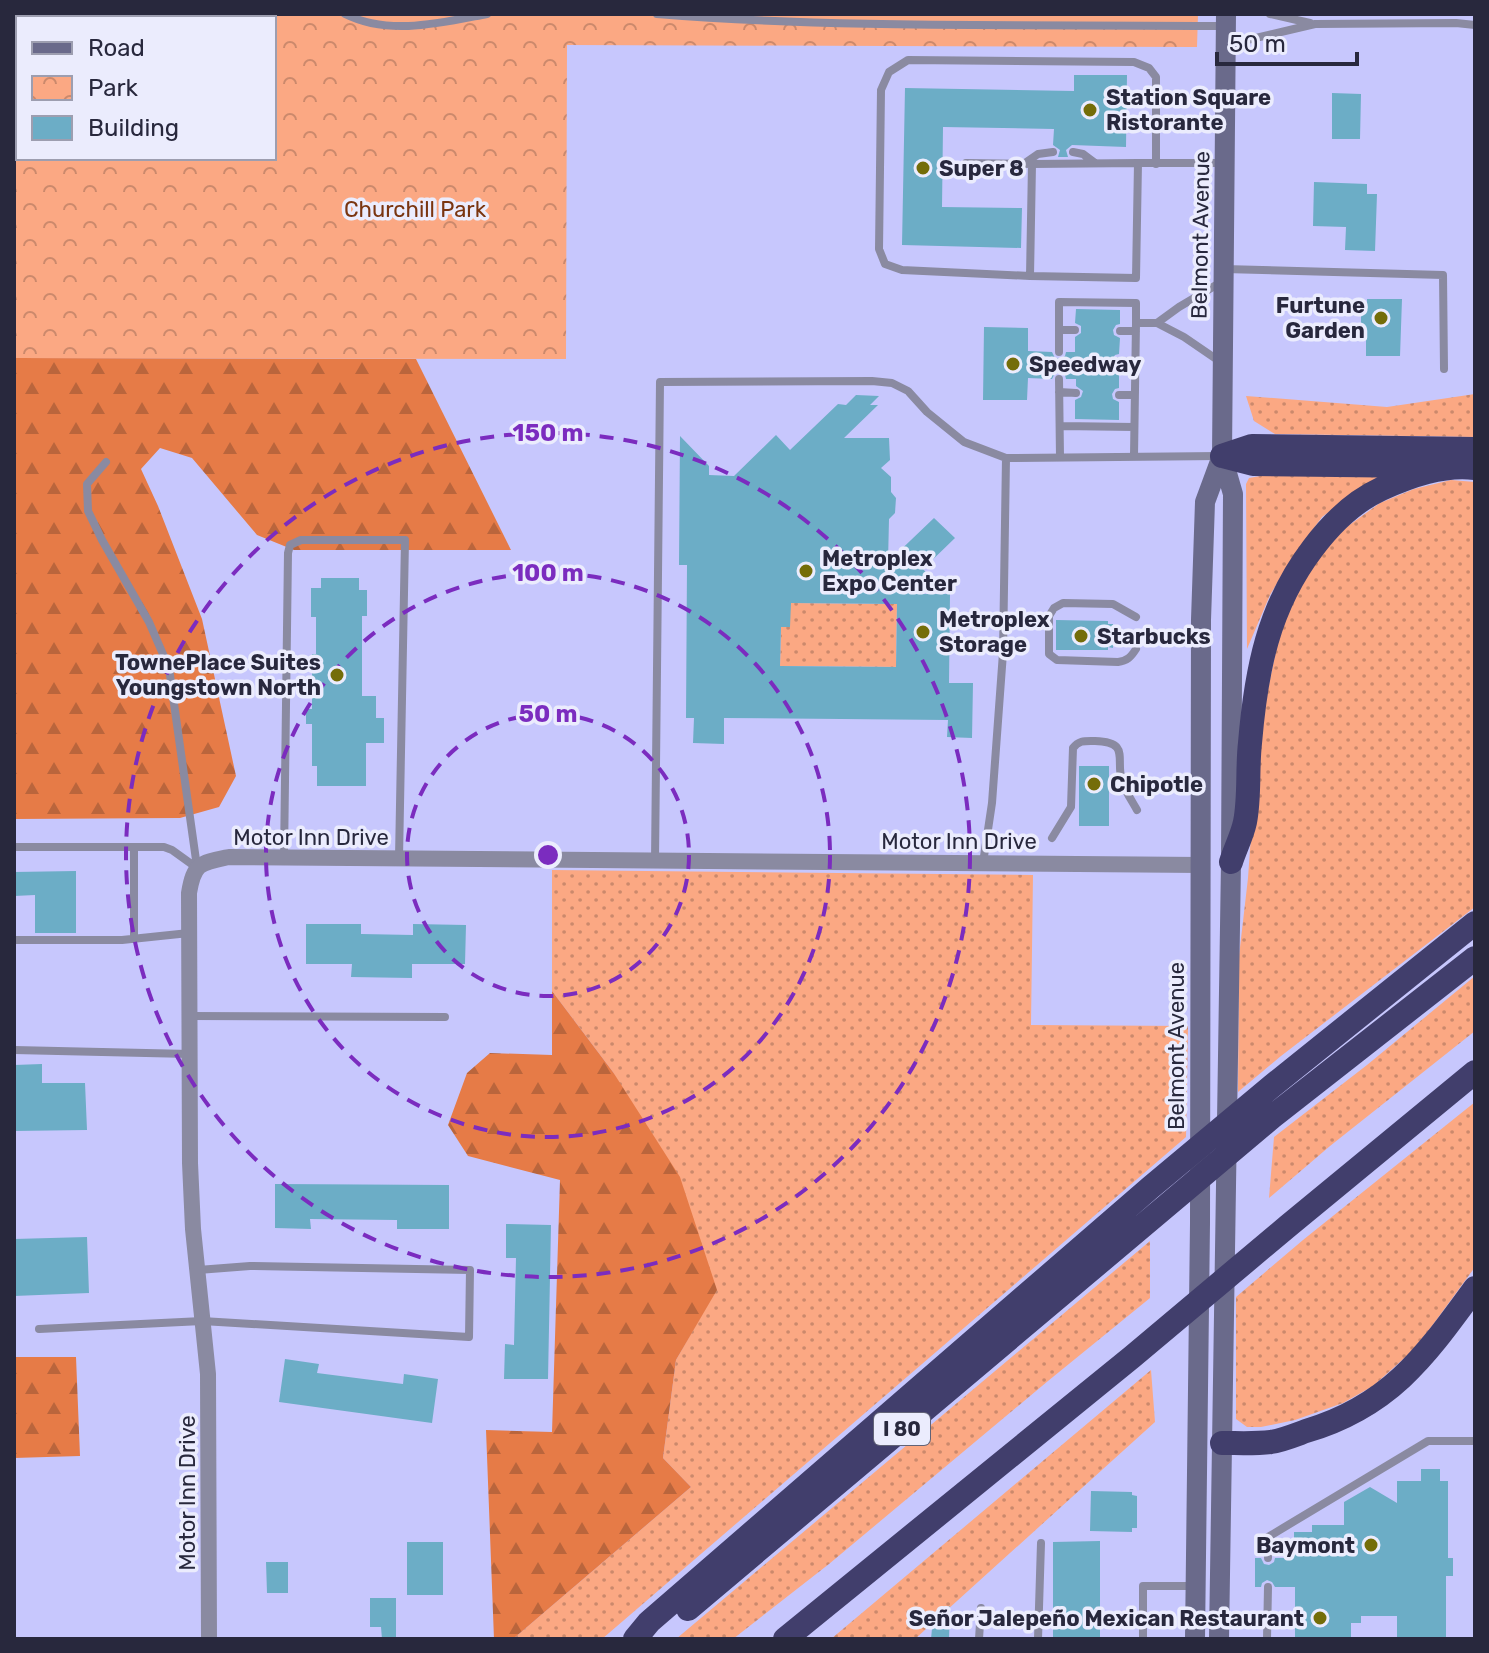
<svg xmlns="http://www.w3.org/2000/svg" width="1489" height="1653" viewBox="0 0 1489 1653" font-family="Rubik,sans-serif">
  <defs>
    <pattern id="grass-dots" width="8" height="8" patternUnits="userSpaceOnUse" patternTransform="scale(2)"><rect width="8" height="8" fill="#fba883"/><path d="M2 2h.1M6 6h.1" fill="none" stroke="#cb896c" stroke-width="1.8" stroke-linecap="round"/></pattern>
    <pattern id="forest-firs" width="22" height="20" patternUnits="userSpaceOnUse" patternTransform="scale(2)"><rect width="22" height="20" fill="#e67b47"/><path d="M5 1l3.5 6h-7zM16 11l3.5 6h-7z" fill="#ba653c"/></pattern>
    <pattern id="park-crowns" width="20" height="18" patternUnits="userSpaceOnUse" patternTransform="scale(2)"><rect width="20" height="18" fill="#fba883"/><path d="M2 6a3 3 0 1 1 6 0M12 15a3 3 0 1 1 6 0" fill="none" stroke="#cb896c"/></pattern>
  </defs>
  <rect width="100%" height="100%" fill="#c7c7fd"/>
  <!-- grass -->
  <path fill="url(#grass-dots)" d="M1475,394V437L1275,434L1254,421L1246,396L1387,407Z
    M1391,474L1357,491L1322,517L1292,558L1270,595L1247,649L1246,484L1249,478L1266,475Z
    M1451,480L1475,482V907L1281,1056L1238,1092L1239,956L1248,878L1258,736L1281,627L1297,591L1321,552L1348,526L1380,503L1414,489Z
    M791,603L897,604L896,661L908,667L780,666L781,627Z
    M552,870L1033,875L1031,1025L1188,1026L1186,1137L602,1639H513L691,1487L663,1458L676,1360L716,1290L613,1072L552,991Z
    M1475,976V1031L1330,1146L1269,1198L1274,1137L1367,1065Z
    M1475,1102V1267L1429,1330L1409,1354L1373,1386L1343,1403L1295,1420L1261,1427H1247L1236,1419V1297L1303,1240Z
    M1150,1241V1298L1048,1381L829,1564L733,1639H676Z
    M1151,1370L1155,1422L915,1639H831Z"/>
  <!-- forest -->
  <path fill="url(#forest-firs)" d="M14,358L416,359L511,550H294L257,535L192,458L160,448L141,469L158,506L202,619L236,776L219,807L180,818L14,819Z
    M552,991L613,1072L680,1177L717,1290L676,1360L663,1458L691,1487L513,1639H494L486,1430L552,1432L560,1180L468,1156L448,1125L467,1073L490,1053L552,1055Z
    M14,1357H76L80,1456L14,1458Z"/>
  <!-- park -->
  <path fill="url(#park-crowns)" fill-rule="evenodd" d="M14,14H1198L1197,47L567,45L566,359L14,358ZM18,18H274V158H18Z"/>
  <!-- building -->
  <path fill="#6cadc6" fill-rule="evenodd" d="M1074,75H1127L1126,147L1072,145L1066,150L1068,157H1058L1060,150L1053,145L1054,129L943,127L942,207L1022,208L1021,248L902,245L905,88L1074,91Z
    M1332,93L1361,94L1360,139H1332Z
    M1314,182L1367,184V194H1377L1375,251L1345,250L1346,227L1313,226Z
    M1367,299H1402L1400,356H1366V333L1361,332V303H1367Z
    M1076,309L1120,310V324L1116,325L1113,330L1114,335L1120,338L1119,354L1115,355L1112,360L1113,365L1119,368V388L1115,389L1112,394L1113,399L1119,402V420L1075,419V400L1081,397L1083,391L1076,386V379H1066L1065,375L1060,372L1055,373L1052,379L1028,378L1027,400H983L984,327L1028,328V351L1052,352L1055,358L1060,359L1065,356L1066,352H1075V337L1081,333V326L1075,323Z
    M856,395L879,396L870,405H878L844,438H889L890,460L881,468L891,477V492L896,498L895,513L889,519L888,562L934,518L955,538L923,569L930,577L913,594H950L949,683H973L972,738L947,737L948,720L724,718V744L693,743L694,718H686L687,565H679L680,436L709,466V475L734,476L776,435L790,450L838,404L846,405ZM791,603L897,604L896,667L780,666L781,627H790Z
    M321,578H359V590H367V616H362V696H376V718H384V743H366V786H317V766H312V724H306V709H312V654H316V617H311V588H321Z
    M1056,620L1108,621V624H1113V648L1108,647V650H1056Z
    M1079,766H1109V826H1079Z
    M76,871V933H35V895L14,896V872Z
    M306,924H361V934L413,935V924L466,925L465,964H412V978L351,977L352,964H306Z
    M42,1064V1083H85L87,1130L14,1131V1065Z
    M275,1184L449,1185V1229H397V1220L310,1219L311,1229L275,1228Z
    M506,1224L551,1225L548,1379H504L505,1344L514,1345L516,1258H506Z
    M87,1237L89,1293L14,1296V1239Z
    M285,1359L319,1364L317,1373L403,1384L404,1374L438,1379L432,1423L279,1402Z
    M1421,1469H1440V1481H1448V1558H1453V1576H1446V1639H1397V1616H1361V1623H1351V1639H1295V1587H1275L1272,1582L1267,1580L1262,1583L1261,1587H1255V1558H1261L1264,1564L1269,1565L1274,1562L1275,1558H1294V1532H1312V1525H1344V1502L1370,1487L1397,1503V1481H1421Z
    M1091,1491L1132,1492V1495L1137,1496V1528H1132V1532L1090,1531Z
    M1100,1541V1639H1053V1542Z
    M407,1542H443V1595H407Z
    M266,1562H288V1593H267Z
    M370,1598H396V1639H382L381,1627H370Z
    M950,1606L949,1639H931L933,1618Z"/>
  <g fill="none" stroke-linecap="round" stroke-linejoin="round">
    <!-- service -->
    <path stroke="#8a8aa1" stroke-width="8" d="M345,14C389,36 440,23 487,14
      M657,14C846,29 1036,24 1225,26
      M1270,14L1310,23
      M1226,45L1315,24L1456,23L1475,25
      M1073,152L1083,154L1095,163
      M966,163L1032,164L1138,163
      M1025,163L1038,154L1053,152
      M1156,164V77L1149,68L1134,62L908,60L889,72L881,90L879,249L885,264L902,270L1030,276L1136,278L1138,163H1224
      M1224,269L1443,275L1444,369
      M1030,276L1032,164
      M1157,323L1179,307L1223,281
      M1059,330H1075
      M1120,331H1136
      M1059,352V302L1136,303V323
      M1119,361H1135
      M1059,379L1060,457
      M1059,392L1076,393
      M1119,395H1134
      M1061,426L1134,427
      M1134,456L1136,323H1157L1184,337L1222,363
      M106,462L87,484L88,511L102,540L149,622L169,668L197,867
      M1136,649C1131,657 1127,661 1118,662L1057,660L1049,654V616L1054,608L1063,603L1113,604L1136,617
      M1052,838L1071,807L1073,748C1079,740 1085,741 1095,741C1131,742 1115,759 1122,781C1125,791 1132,801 1137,810
      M14,847H164L172,850L197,868
      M284,857L288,553L290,545L301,540H405L399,858
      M655,861L660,382L872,381L892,383L908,391L927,412L964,442L1006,458L1219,456
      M983,863L992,803L1003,653L1006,458
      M134,939V847
      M14,940H122L189,933
      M190,1016L445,1017
      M14,1050L190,1054
      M39,1329L202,1321L469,1337L470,1270L250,1266L198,1270
      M1268,1558V1537L1428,1441H1475
      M979,1639L981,1608
      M1038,1639L1041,1543
      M1143,1639V1586H1194
      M1267,1639L1268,1587"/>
    <!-- minor -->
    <path stroke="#8a8aa1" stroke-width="16" d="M209,1639L208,1374L193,1229L190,1163L189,893C194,863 200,863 229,857L1201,865"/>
    <!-- secondary -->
    <path stroke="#6a6a8b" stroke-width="20" d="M1195,1639L1200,1223L1201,620L1205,502L1222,456
      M1219,1639L1231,862L1233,494L1222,456L1226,14"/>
    <!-- motorway -->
    <path stroke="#413e6c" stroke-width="24" d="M1222,456L1252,446L1475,449
      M1222,456L1253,464L1426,466
      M1231,862C1235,849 1242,836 1245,822C1250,797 1247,769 1250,743C1256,671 1268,607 1313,548C1331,524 1353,502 1381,489C1410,476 1443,464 1475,468
      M1222,1443C1238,1443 1255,1444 1271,1442C1283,1440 1295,1435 1306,1431C1391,1406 1426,1355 1475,1288
      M688,1609L1272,1117L1475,958
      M635,1639L649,1622L1151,1187L1272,1086L1475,923
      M785,1639L1132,1357L1288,1226L1475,1072"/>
  </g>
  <!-- distance rings -->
  <g fill="none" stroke="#7b2cbf" stroke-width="4" stroke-dasharray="14 10">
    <circle cx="548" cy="855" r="141"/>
    <circle cx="548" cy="855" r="282"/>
    <circle cx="548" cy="855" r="422"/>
  </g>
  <!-- markers -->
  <g fill="#746d09" stroke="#ebecfd" stroke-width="3">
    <circle cx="1090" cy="110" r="8"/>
    <circle cx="923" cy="168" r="8"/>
    <circle cx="1381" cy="318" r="8"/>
    <circle cx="1013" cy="364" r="8"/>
    <circle cx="806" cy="571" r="8"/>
    <circle cx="923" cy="632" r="8"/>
    <circle cx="1081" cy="636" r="8"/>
    <circle cx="337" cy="675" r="8"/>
    <circle cx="1094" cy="784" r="8"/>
    <circle cx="1371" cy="1545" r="8"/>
    <circle cx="1320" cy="1618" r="8"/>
  </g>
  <g text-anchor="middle" stroke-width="7" stroke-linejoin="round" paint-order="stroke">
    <!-- shield labels -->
    <rect fill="#ebecfd" stroke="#626377" stroke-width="2" x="874" y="1413" width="56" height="32" rx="6"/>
    <g font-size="20" font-weight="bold" fill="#28283d">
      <text x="902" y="1436">I 80</text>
    </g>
    <!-- poi labels -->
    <g font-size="22" font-weight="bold" fill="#28283d" stroke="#ebecfd" text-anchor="start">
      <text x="1106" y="105">Station Square<tspan x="1106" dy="25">Ristorante</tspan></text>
      <text x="939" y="176">Super 8</text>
      <text x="1365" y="313" text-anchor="end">Furtune<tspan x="1365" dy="25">Garden</tspan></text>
      <text x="1029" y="372">Speedway</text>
      <text x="822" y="566">Metroplex<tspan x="822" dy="25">Expo Center</tspan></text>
      <text x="939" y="627">Metroplex<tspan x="939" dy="25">Storage</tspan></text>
      <text x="1097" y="644">Starbucks</text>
      <text x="321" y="670" text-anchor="end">TownePlace Suites<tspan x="321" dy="25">Youngstown North</tspan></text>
      <text x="1110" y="792">Chipotle</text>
      <text x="1355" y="1553" text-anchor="end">Baymont</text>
      <text x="1304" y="1626" text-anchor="end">Señor Jalepeño Mexican Restaurant</text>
    </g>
    <!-- park labels -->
    <g font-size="22" fill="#7a3510" stroke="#ebecfd">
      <text x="415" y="217">Churchill Park</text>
    </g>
    <!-- street labels -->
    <g font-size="22" fill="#28283d" stroke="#ebecfd">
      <text transform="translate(1200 235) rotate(-89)" y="8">Belmont Avenue</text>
      <text x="311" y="845">Motor Inn Drive</text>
      <text x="959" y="849">Motor Inn Drive</text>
      <text transform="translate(1176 1046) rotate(-90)" y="8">Belmont Avenue</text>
      <text transform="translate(187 1493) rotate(-90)" y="8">Motor Inn Drive</text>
    </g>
  </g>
  <circle cx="548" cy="855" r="12" fill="#7b2cbf" stroke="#ebecfd" stroke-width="4"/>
  <g font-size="24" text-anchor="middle" font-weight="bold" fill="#7b2cbf" stroke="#ebecfd" stroke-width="7" stroke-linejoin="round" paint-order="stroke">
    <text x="548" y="441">150 m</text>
    <text x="548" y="581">100 m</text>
    <text x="548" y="722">50 m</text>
  </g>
  <!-- border -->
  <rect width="1489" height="1653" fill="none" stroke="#28283d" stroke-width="32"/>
  <!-- legend -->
  <rect x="16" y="16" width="260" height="144" fill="#ebecfd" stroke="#9d9eb0" stroke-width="2"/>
  <rect x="32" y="42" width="40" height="12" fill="#6a6a8b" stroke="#9d9eb0" stroke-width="2"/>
  <text x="88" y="56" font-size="24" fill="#28283d">Road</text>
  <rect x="32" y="76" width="40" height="24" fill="url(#park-crowns)" stroke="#9d9eb0" stroke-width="2"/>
  <text x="88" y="96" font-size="24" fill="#28283d">Park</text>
  <rect x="32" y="116" width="40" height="24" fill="#6cadc6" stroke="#9d9eb0" stroke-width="2"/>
  <text x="88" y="136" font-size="24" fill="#28283d">Building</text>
  <!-- scale -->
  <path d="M1217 52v12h140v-12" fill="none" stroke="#28283d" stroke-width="4"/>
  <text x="1229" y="52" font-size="24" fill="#28283d" stroke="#ebecfd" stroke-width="6" paint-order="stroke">50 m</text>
</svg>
